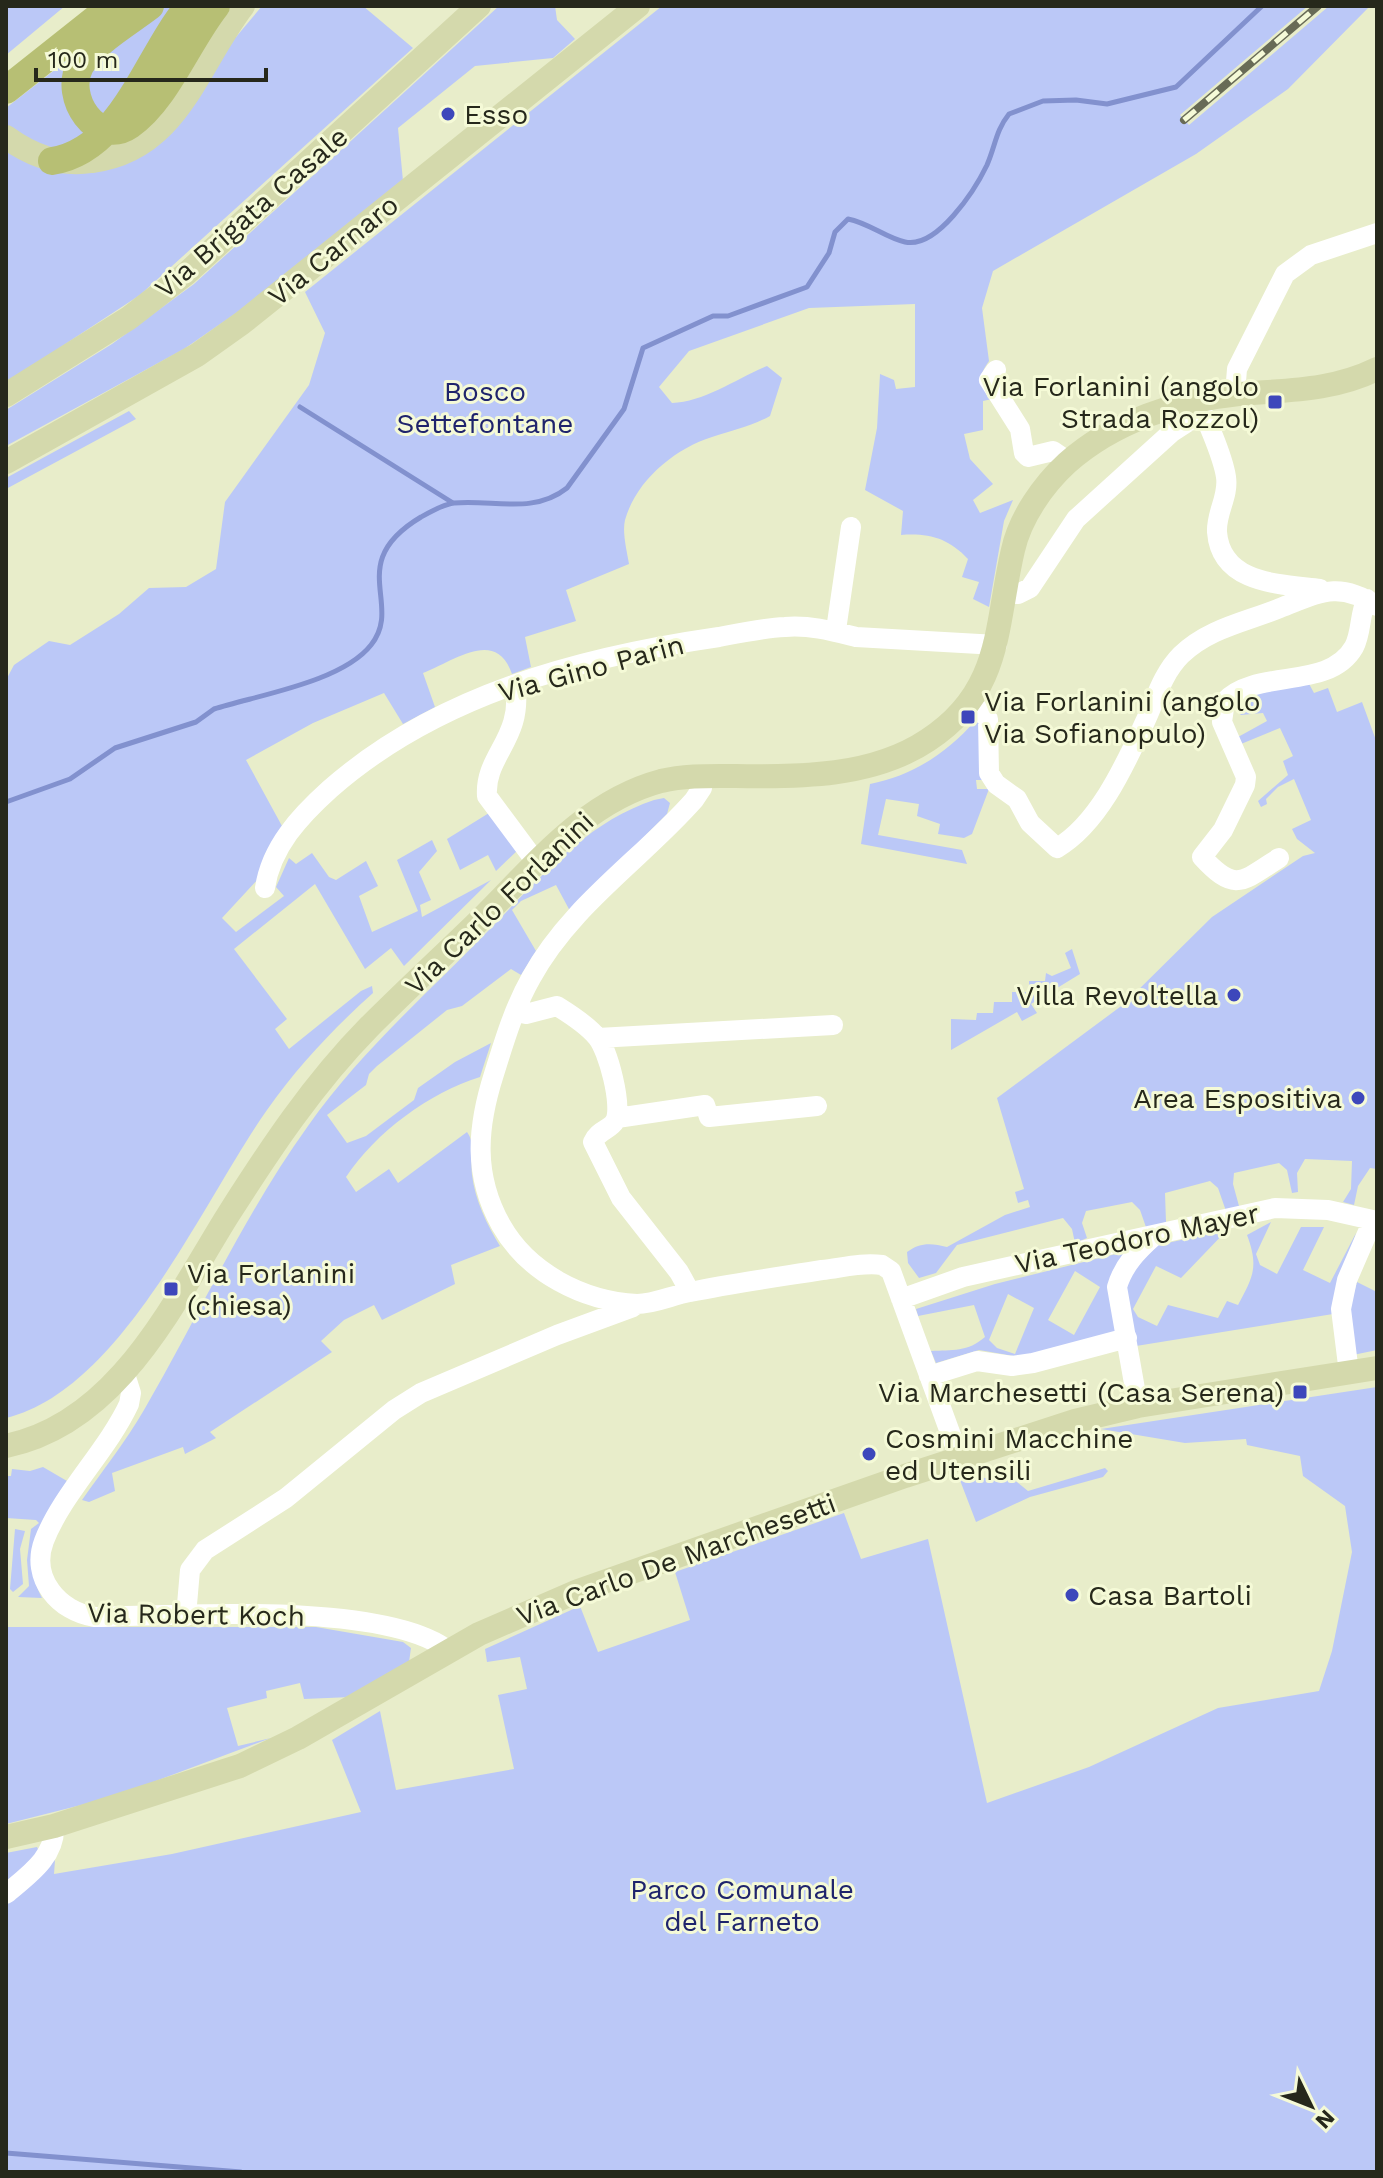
<svg xmlns="http://www.w3.org/2000/svg" width="1383" height="2178" viewBox="0 0 1383 2178" font-family="'Work Sans',sans-serif">
  <rect width="100%" height="100%" fill="#e8edca"/>
  <!-- green -->
  <path fill="#bbc8f7" fill-rule="evenodd" d="M6,6H65L6,55Z
    M165,6H208L121,120L96,113L83,92L90,64Z
    M262,6H363L413,48L140,295L6,383V108L102,33L77,60L93,130L217,20L236,37Z
    M499,6H555L557,20L575,39L553,58L475,66L398,128L403,181L245,307L184,349L6,446V410L112,344L194,284Z
    M662,6H1308L1180,115L1189,125L1329,6H1370L1288,89L1196,154L993,271L982,308L989,361C977,378 980,384 992,399L983,401V430L964,434L970,459L993,484L973,500L980,513L1013,500L1004,521L989,607L973,599L979,582L962,577L968,559C948,538 929,533 901,535L903,511L865,490L877,428L880,374L894,380L896,389L915,387V304L809,308L689,351L659,387L672,403C704,402 736,379 767,366L782,378L770,416C750,427 733,430 712,437C674,449 636,481 625,520C622,533 627,551 629,564L566,590L576,621L525,637L531,667L512,674C496,628 456,660 423,673L435,707L403,724L384,693L313,723L246,760L282,826L265,854L259,878L222,918L236,932L284,896L276,887L289,858L296,864L312,853L329,877L336,880L366,861L378,886L359,896L372,932L418,911L397,860L432,840L437,851L419,872L431,900L420,905L422,917L491,880L404,966L391,948L365,969L315,884L234,949L287,1019L275,1029L289,1049L361,991L372,986L373,993C334,1028 298,1066 267,1110C202,1202 122,1390 6,1418V680L14,665L49,641L70,645L119,614L149,588L186,587L216,569L225,502L309,385L325,333L305,292Z
    M129,411L136,419L6,489V478Z
    M1307,680L1314,693L1328,688L1337,712L1362,702L1377,743V1169L1370,1168L1358,1186L1354,1205L1343,1202L1351,1189L1352,1161L1305,1159L1297,1173L1298,1192L1292,1193L1287,1170L1279,1163L1234,1173L1233,1184L1239,1206L1226,1211L1218,1188L1210,1181L1165,1193L1166,1222L1147,1230L1140,1210L1132,1202L1086,1211L1082,1223L1087,1238L1075,1243L1072,1229L1063,1218L957,1245L936,1273L919,1278L908,1263L907,1252C920,1242 932,1243 947,1247L1005,1215L1030,1207L1028,1200L1018,1203L1015,1192L1024,1189L997,1098L1124,1004L1212,917L1303,856L1315,853L1297,839L1292,829L1311,820L1294,779L1278,787L1266,799L1267,804L1261,807L1258,801L1288,775L1283,761L1293,756L1280,728L1241,744L1238,737L1267,721L1263,713L1241,715L1236,710L1238,700Z
    M975,721L981,723L988,780H976L977,789H989L972,834L964,838L938,834L940,824L917,816L919,804L886,799L878,835L962,850L967,864L861,844L870,784C912,776 947,753 975,721Z
    M654,800L664,798L670,803L667,814L570,911L556,885L521,901L512,910L536,951L521,975L511,969L462,1006L447,1010L377,1066L369,1074L366,1085L327,1115L347,1143L366,1136L414,1100L418,1088L455,1062L491,1043L480,1077C429,1093 376,1132 346,1177L356,1192L389,1169L398,1183L467,1132C476,1144 470,1160 472,1175C475,1200 487,1225 500,1246L451,1265L455,1284L382,1320L374,1305L344,1320L321,1341L332,1352L210,1432L216,1438L185,1454L183,1447L112,1473L115,1491L89,1502L82,1500C103,1470 126,1441 144,1410C199,1315 244,1215 308,1126C359,1053 428,993 489,930C539,879 585,823 654,800Z
    M489,813L519,849L496,871L488,855L460,870L447,839Z
    M1072,949L1080,974L1031,1004L1037,1013L1022,1021L1017,1012L951,1050V1019L976,1020L977,1013H993L994,1002H1012V992H1029V981H1045L1046,973L1052,976L1071,968L1065,953Z
    M1271,1222L1256,1254L1260,1265L1277,1274L1301,1227H1324L1303,1270L1330,1283L1356,1233L1333,1314L1136,1346L1124,1287L1132,1271L1158,1245L1227,1230L1181,1278L1156,1266L1133,1309L1138,1317L1157,1326L1168,1305L1218,1318L1227,1301L1238,1305C1253,1277 1259,1267 1247,1235Z
    M1128,1251C1104,1287 1107,1292 1117,1332L1019,1357L979,1350L936,1363L931,1351C952,1350 968,1352 985,1337L974,1305L918,1316L916,1309L995,1284ZM1075,1271L1100,1287L1074,1335L1048,1320ZM1008,1294L1034,1308L1015,1354L997,1348L989,1340Z
    M1357,1282L1377,1292V1350L1353,1355L1348,1314Z
    M1377,1387V2172H6V1903L55,1860L54,1874L172,1854L361,1812L332,1740L380,1711L396,1790L514,1769L498,1695L527,1689L520,1657L487,1662L485,1649L580,1606L598,1652L690,1620L675,1572L844,1513L861,1559L928,1539L987,1803L1089,1767L1218,1708L1319,1691L1332,1651L1352,1552L1345,1506L1303,1476L1300,1456L1247,1445L1246,1439L1185,1443L1101,1429Z
    M43,1467L67,1481C42,1520 18,1552 42,1598L18,1597L29,1586L27,1560L31,1529L39,1523L36,1520L6,1518V1476H11L12,1469L30,1471Z
    M1105,1468L1108,1471L1103,1477L1030,1497L976,1522L958,1475L971,1471C983,1482 992,1478 1007,1474L1028,1491Z
    M15,1529L25,1531L20,1549L23,1584L13,1592L10,1589Z
    M6,1627H316L403,1642L411,1648L409,1662L351,1697L304,1699L300,1683L266,1691L267,1698L227,1708L238,1746L271,1738L113,1797L6,1824Z
    M37,1847L40,1854L6,1887V1853Z"/>
  <g fill="none" stroke-linecap="round" stroke-linejoin="round">
    <!-- stream -->
    <path stroke="#8291ce" stroke-width="5" d="M300,407L453,503
      M6,802L70,779L115,748L196,722L214,709C258,695 342,682 371,645C404,604 344,563 421,517C430,512 444,504 454,503C492,499 533,515 567,488L624,409L643,348L713,316H728L807,287L829,253L835,232L848,219C869,223 886,238 905,242C937,249 975,190 987,165C995,147 996,130 1009,114L1043,101L1076,100L1107,104L1176,87L1262,6
      M6,2153L241,2172"/>
    <!-- minor -->
    <path stroke="#fff" stroke-width="20" d="M996,370L989,380L1020,429L1024,453L1028,457L1053,451L1069,462
      M1235,394L1237,369L1285,274L1311,255L1377,233
      M1006,593L1018,594L1030,588L1076,519L1172,432L1189,421L1206,418C1213,437 1223,457 1226,477C1229,497 1216,512 1217,532C1221,584 1279,584 1320,589
      M836,630L851,527
      M515,684C524,739 484,755 487,796L536,862
      M970,701L988,719L989,773L996,784L1017,799L1030,823L1057,848C1098,824 1124,767 1144,724C1155,701 1162,674 1181,655C1209,628 1246,622 1280,608C1319,593 1338,580 1377,606
      M703,775L702,788L694,800C641,860 570,906 531,978C514,1008 504,1042 494,1074C477,1127 473,1175 501,1225C528,1273 583,1301 637,1304C654,1304 673,1295 690,1292C734,1283 778,1277 822,1270C841,1268 862,1262 882,1265L891,1271L959,1457
      M1279,858C1242,882 1235,893 1202,857L1223,830L1245,785L1246,777L1222,722L1225,701C1256,668 1329,691 1354,647C1362,632 1359,614 1367,599
      M265,888C271,847 300,816 330,789C437,695 580,657 719,637C740,633 763,628 785,627C810,625 832,631 856,637L997,645
      M516,1012L526,1014L557,1006C570,1014 587,1025 597,1037C608,1050 623,1106 615,1121C610,1130 598,1130 593,1142L621,1198L679,1272L690,1292
      M598,1038L833,1025
      M617,1118L705,1105L709,1117L817,1106
      M901,1299L963,1277L1275,1208L1328,1210L1377,1221
      M124,1371L131,1393L129,1404C107,1451 62,1494 44,1541C30,1578 59,1612 95,1617C177,1615 387,1601 449,1651
      M1349,1373L1341,1309L1347,1280L1373,1220
      M929,1376L977,1361L1012,1366L1033,1363L1127,1338
      M1138,1406L1117,1287C1123,1266 1137,1251 1153,1237
      M186,1616L190,1570L205,1550L286,1498L394,1410L421,1393L557,1335L633,1307
      M6,1894C27,1876 56,1857 54,1826"/>
    <!-- major -->
    <path stroke="#d4d9ac" stroke-width="24" d="M6,137C32,156 59,166 92,161C178,150 196,67 243,6
      M6,395L129,318L187,273L479,6
      M6,462L197,355L242,323L638,6
      M6,1446C118,1423 173,1303 228,1215C270,1149 313,1084 369,1027C406,990 446,953 484,916C537,863 586,801 661,781C686,775 711,776 736,776C800,777 873,777 928,740C1003,691 995,626 1013,550C1020,518 1043,485 1067,463C1113,422 1178,400 1239,394C1288,390 1332,391 1377,369
      M6,1837L54,1826L240,1766L298,1738L479,1634L578,1591L905,1476L1075,1421L1138,1406L1377,1368"/>
    <!-- highway -->
    <path stroke="#b7bf74" stroke-width="28" d="M150,6C128,23 94,42 80,66C63,97 97,148 130,125C166,100 188,41 216,6
      M6,90L112,6
      M52,161C123,150 147,55 189,6"/>
    <!-- rail casing -->
    <g stroke="#686b56" stroke-width="8">
      <path id="rail" d="M1184,120L1318,6"/>
    </g>
    <!-- rail -->
    <use href="#rail" stroke="#f5fad7" stroke-width="5" stroke-dasharray="15" stroke-linecap="butt"/>
  </g>
  <!-- markers -->
  <g fill="#3d47bb" stroke="#f5fad7" stroke-width="3">
    <circle cx="448" cy="114" r="8"/>
    <rect x="1267" y="394" width="16" height="16" rx="4"/>
    <rect x="960" y="709" width="16" height="16" rx="4"/>
    <circle cx="1234" cy="995" r="8"/>
    <circle cx="1358" cy="1098" r="8"/>
    <rect x="163" y="1281" width="16" height="16" rx="4"/>
    <rect x="1292" y="1384" width="16" height="16" rx="4"/>
    <circle cx="869" cy="1454" r="8"/>
    <circle cx="1072" cy="1595" r="8"/>
  </g>
  <g text-anchor="middle" stroke-width="6" stroke-linejoin="round" paint-order="stroke">
    <!-- poi labels -->
    <g font-size="28" fill="#26281b" stroke="#f5fad7" text-anchor="start">
      <text x="464" y="124">Esso</text>
      <text x="1259" y="396" text-anchor="end">Via Forlanini (angolo<tspan x="1259" dy="32">Strada Rozzol)</tspan></text>
      <text x="984" y="711">Via Forlanini (angolo<tspan x="984" dy="32">Via Sofianopulo)</tspan></text>
      <text x="1218" y="1005" text-anchor="end">Villa Revoltella</text>
      <text x="1342" y="1108" text-anchor="end">Area Espositiva</text>
      <text x="187" y="1283">Via Forlanini<tspan x="187" dy="32">(chiesa)</tspan></text>
      <text x="1284" y="1402" text-anchor="end">Via Marchesetti (Casa Serena)</text>
      <text x="885" y="1448">Cosmini Macchine<tspan x="885" dy="32">ed Utensili</tspan></text>
      <text x="1088" y="1605">Casa Bartoli</text>
    </g>
    <!-- street labels -->
    <g font-size="28" fill="#26281b" stroke="#f5fad7">
      <text transform="translate(251 212) rotate(-41)" y="10">Via Brigata Casale</text>
      <text transform="translate(333 250) rotate(-39)" y="10">Via Carnaro</text>
      <text transform="translate(591 668) rotate(-15)" y="10">Via Gino Parin</text>
      <text transform="translate(499 903) rotate(-44)" y="10">Via Carlo Forlanini</text>
      <text transform="translate(1137 1238) rotate(-12)" y="10">Via Teodoro Mayer</text>
      <text transform="translate(676 1559) rotate(-20)" y="10">Via Carlo De Marchesetti</text>
      <text transform="translate(196 1614) rotate(1)" y="10">Via Robert Koch</text>
    </g>
    <!-- park labels -->
    <g font-size="28" fill="#1f246c" stroke="#f5fad7">
      <text x="485" y="401">Bosco<tspan x="485" dy="32">Settefontane</tspan></text>
      <text x="742" y="1899">Parco Comunale<tspan x="742" dy="32">del Farneto</tspan></text>
    </g>
  </g>
  <!-- border -->
  <rect width="1383" height="2178" fill="none" stroke="#26281b" stroke-width="16"/>
  <!-- north arrow -->
  <g transform="translate(1311 2106) rotate(133)" stroke="#f5fad7" stroke-width="6" paint-order="stroke">
  <path d="M0-6L14 30L0 20L-14 30Z" fill="#26281b"/>
  <text y="-12" font-size="22" font-weight="bold" text-anchor="middle" fill="#26281b">N</text>
  </g>
  <!-- scale -->
  <path d="M36 68v12h230v-12" fill="none" stroke="#26281b" stroke-width="4"/>
  <text x="48" y="68" font-size="24" fill="#26281b" stroke="#f5fad7" stroke-width="6" paint-order="stroke">100 m</text>
</svg>
